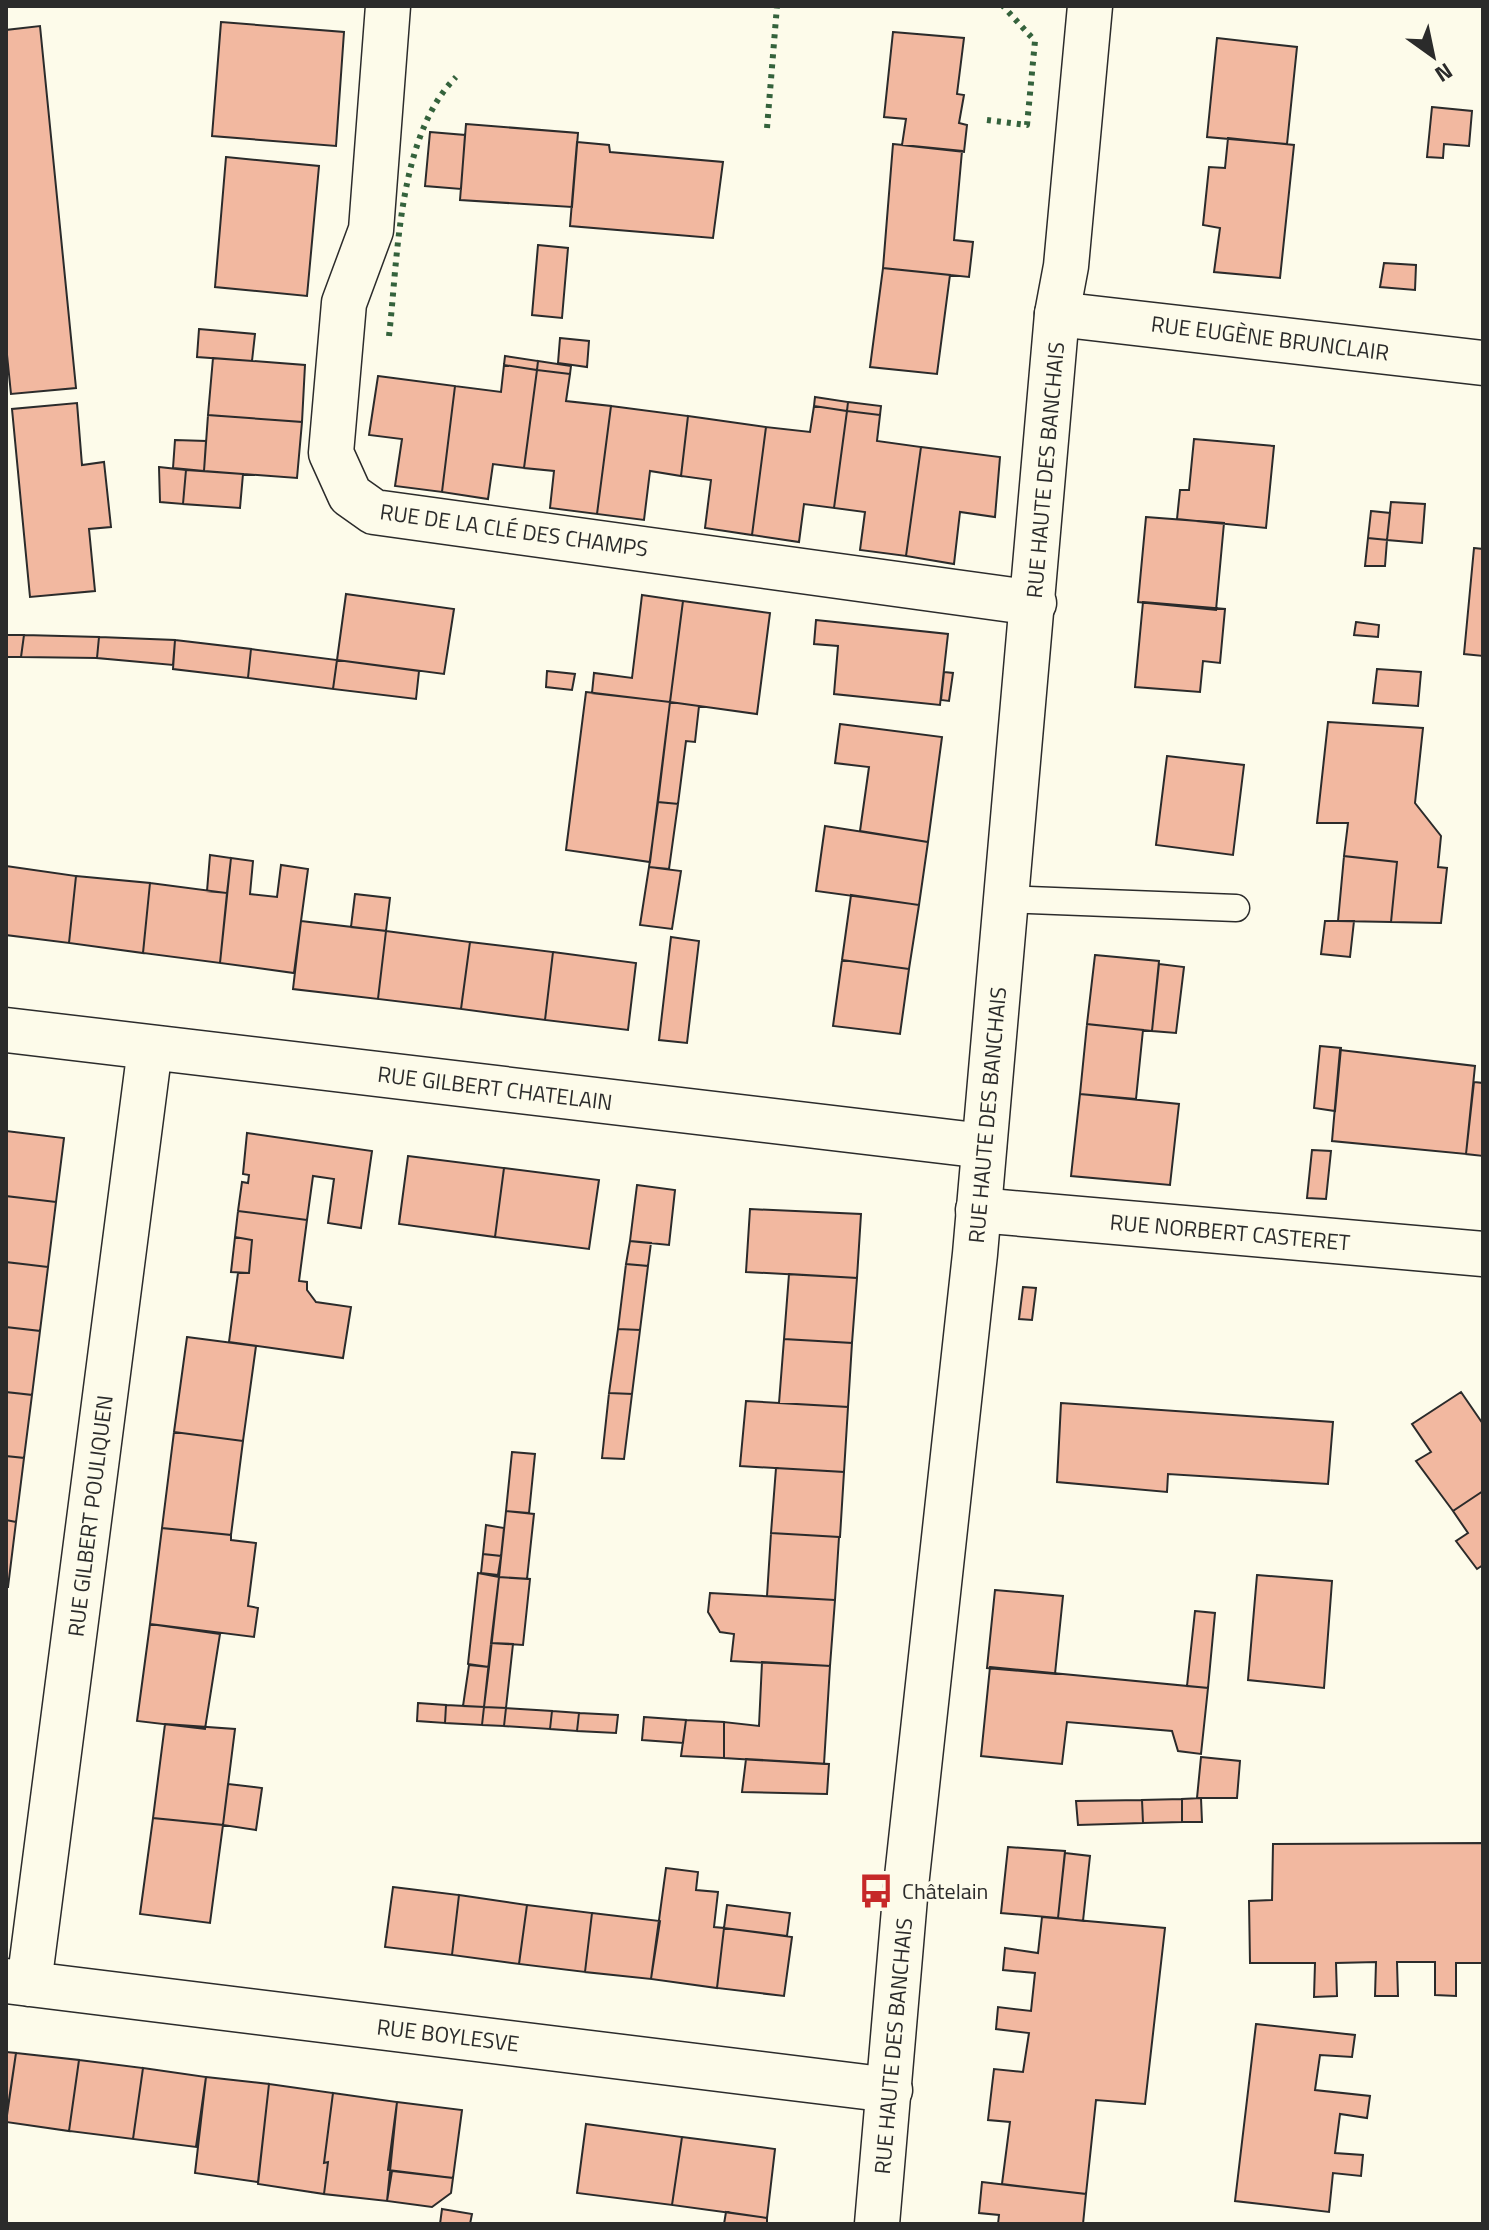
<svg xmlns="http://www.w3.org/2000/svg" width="1489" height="2230" viewBox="0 0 1489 2230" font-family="'Titillium Web',sans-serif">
  <rect width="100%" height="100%" fill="#fdfbea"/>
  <!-- building -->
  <path fill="#f2b8a0" stroke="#2b2b2b" stroke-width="2" d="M221,22L344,32L336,146L212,136Z
    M40,26L76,388L11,394L6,345V30Z
    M893,32L964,38L957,94L964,95L959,123L967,125L964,152L902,145L906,119L884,117Z
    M1217,38L1297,47L1287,144L1207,137Z
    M1432,107L1472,111L1469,146L1444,144L1443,158L1427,157Z
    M466,124L578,133L572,207L460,200Z
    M430,132L465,135L461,189L425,186Z
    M1228,138L1294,145L1280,278L1214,272L1220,228L1203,225L1209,167L1225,168Z
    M577,142L609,145L610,152L723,162L713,238L570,226Z
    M893,144L962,151L954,240L973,242L969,277L883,268Z
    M226,157L319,166L307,296L215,287Z
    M538,245L568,248L562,318L532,315Z
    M1384,263L1416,265L1415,290L1380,287Z
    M883,268L950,275L937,374L870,367Z
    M199,329L255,334L252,361L197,357Z
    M560,338L589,341L587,367L558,363Z
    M505,356L538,361L537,370L504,365Z
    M213,358L305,365L302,422L208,415Z
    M538,361L571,366L570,374L537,370Z
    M504,365L537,370L524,468L493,464L488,499L442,492L455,386L501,392Z
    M537,370L570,374L566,401L611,406L597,514L550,508L554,471L524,468Z
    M378,376L455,386L442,492L395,486L402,439L369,435Z
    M815,397L848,402L847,411L814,406Z
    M848,402L881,406L880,415L847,411Z
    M77,403L82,465L104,462L111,527L89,529L95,591L30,597L12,409Z
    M611,406L688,416L681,476L650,471L644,520L597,514Z
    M814,406L847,411L834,508L804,504L799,542L752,535L766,427L810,432Z
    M847,411L880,415L877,441L921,447L906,556L860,550L865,512L834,508Z
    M208,415L302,422L297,478L204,471Z
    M688,416L766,427L752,535L705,528L711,480L681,476Z
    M1194,439L1274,446L1266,528L1177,519L1180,490H1189Z
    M175,440L206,441L204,471L173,468Z
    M921,447L1000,457L995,517L960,512L954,564L906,556Z
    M159,467L186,470L183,504L160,502Z
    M186,470L243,474L240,508L183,504Z
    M1391,502L1425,504L1422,543L1387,540Z
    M1371,511L1390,513L1387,540L1368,538Z
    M1146,517L1224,523L1216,610L1138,602Z
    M1368,538L1387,540L1385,566H1365Z
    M1474,548L1483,549V656L1464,654Z
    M346,594L454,609L444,674L337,660Z
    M642,595L683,601L670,702L592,693L594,673L632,678Z
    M683,601L770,613L757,714L670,702Z
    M1143,602L1225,609L1220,663L1203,661L1200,692L1135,687Z
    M816,620L948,634L940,705L834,694L838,646L814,644Z
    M1356,622L1379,625L1378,637L1354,635Z
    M6,635H24L21,657H6Z
    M24,635L99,637L97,658L21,657Z
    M99,637L175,640L173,665L97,658Z
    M175,640L251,649L248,678L173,669Z
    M251,649L337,660L333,689L248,678Z
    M337,660L419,671L416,699L333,689Z
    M1377,669L1421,672L1418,706L1373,703Z
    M547,671L575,674L572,690L546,687Z
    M944,672L953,673L949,701L941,700Z
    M586,692L670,702L650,862L566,850Z
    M670,702L699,706L695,742L686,741L678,804L658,802Z
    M1328,722L1423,728L1415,803L1441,836L1438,867L1447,868L1441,923L1391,922L1397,862L1344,856L1348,823H1317Z
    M840,724L942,737L928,842L860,831L869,767L835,763Z
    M1167,756L1244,765L1233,855L1156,845Z
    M658,802L678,804L669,869L649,867Z
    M825,826L928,842L919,905L816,891Z
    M210,855L231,858L227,893L207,891Z
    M1344,856L1397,862L1391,922L1338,921Z
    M231,858L253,861L250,894L277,897L281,865L308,869L294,973L220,963Z
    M6,866L76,876L69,943L6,935Z
    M649,867L681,871L672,929L640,925Z
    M76,876L150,883L143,953L69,943Z
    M150,883L227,893L220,963L143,953Z
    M355,894L390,898L386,931L351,927Z
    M851,895L919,905L909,969L842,960Z
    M301,921L386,931L378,999L293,989Z
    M1325,921H1354L1350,957L1321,954Z
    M386,931L470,942L461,1009L378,999Z
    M671,937L699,941L687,1043L659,1040Z
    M470,942L553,952L545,1020L461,1009Z
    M553,952L636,963L628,1030L545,1020Z
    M1095,955L1159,961L1152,1031L1087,1024Z
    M842,960L909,969L900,1034L833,1026Z
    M1159,964L1184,967L1176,1033L1152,1031Z
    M1087,1024L1143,1030L1136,1099L1080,1094Z
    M1320,1046L1341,1048L1335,1111L1314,1108Z
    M1340,1050L1475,1066L1466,1154L1332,1141Z
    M1474,1082L1483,1083V1156L1466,1154Z
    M1080,1094L1179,1104L1170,1185L1071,1176Z
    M6,1131L64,1138L56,1202L6,1196Z
    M247,1133L372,1151L361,1228L328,1223L334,1179L313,1176L307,1220L238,1211L242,1182L248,1183L249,1175L243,1174Z
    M1312,1150L1331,1151L1326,1199L1307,1198Z
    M408,1156L504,1168L495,1237L399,1224Z
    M504,1168L599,1180L589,1249L495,1237Z
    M637,1185L675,1190L669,1245L630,1241Z
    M6,1196L56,1202L48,1267L6,1262Z
    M750,1209L861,1214L857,1278L746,1272Z
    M238,1211L307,1220L299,1281L307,1282V1290L316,1302L351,1307L343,1358L229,1342L238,1273H249L252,1240L235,1237Z
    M235,1237L252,1240L249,1273L231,1272Z
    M630,1241L651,1243L648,1266L626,1264Z
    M6,1262L48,1267L40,1331L6,1327Z
    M626,1264L648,1266L640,1330L618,1329Z
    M789,1274L857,1278L852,1343L784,1339Z
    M1023,1287L1036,1288L1032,1320L1019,1319Z
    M6,1327L40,1331L32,1395L6,1392Z
    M618,1329L640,1330L632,1394L609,1393Z
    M187,1337L256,1346L243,1441L174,1432Z
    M784,1339L852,1343L848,1407L779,1403Z
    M6,1392L32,1395L24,1458L6,1456Z
    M1461,1392L1483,1424V1491L1453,1511L1416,1461L1431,1452L1412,1424Z
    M609,1393L632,1394L624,1459L602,1458Z
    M746,1401L848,1407L844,1472L740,1466Z
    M1061,1403L1333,1422L1328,1484L1168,1474L1167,1492L1057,1482Z
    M174,1432L243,1441L231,1535L162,1528Z
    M512,1452L535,1454L529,1513L506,1511Z
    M6,1456L24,1458L16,1522L6,1520Z
    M776,1468L844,1472L840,1537L771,1533Z
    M1483,1491V1565L1477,1569L1456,1541L1468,1533L1453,1511Z
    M506,1511L534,1514L527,1579L499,1577Z
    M6,1520L16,1522L8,1587H6Z
    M486,1525L504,1528L501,1556L483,1554Z
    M162,1528L231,1535V1540L256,1543L248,1606L258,1608L254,1637L150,1624Z
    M771,1533L839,1537L835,1600L767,1596Z
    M483,1554L501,1556L498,1575L481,1573Z
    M478,1573L499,1577L489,1667L468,1664Z
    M1257,1575L1332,1581L1324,1688L1248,1680Z
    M499,1577L530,1579L523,1645L491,1643Z
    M995,1590L1063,1596L1055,1674L987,1668Z
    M710,1593L835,1600L830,1666L731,1661L734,1634L720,1632L708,1612Z
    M1195,1611L1215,1613L1208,1688L1187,1686Z
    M150,1624L220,1634L205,1729L137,1721Z
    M491,1643L513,1644L506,1708L484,1707Z
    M762,1662L830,1666L824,1764L724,1758V1722L759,1726Z
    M469,1665L489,1667L484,1707L463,1706Z
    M990,1667L1208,1688L1201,1754L1178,1751L1172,1731L1067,1722L1062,1764L981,1756Z
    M418,1703L446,1705L445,1723L417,1721Z
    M446,1705L484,1707L482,1725L445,1723Z
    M484,1707L506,1708L504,1726L482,1725Z
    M506,1708L552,1711L550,1729L504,1726Z
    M552,1711L579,1713L577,1731L550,1729Z
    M579,1713L618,1715L616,1733L577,1731Z
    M644,1717L686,1720L683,1743L642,1740Z
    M686,1720L724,1722V1758L681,1756Z
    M165,1724L235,1729L223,1825L153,1818Z
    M1201,1757L1240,1761L1237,1798H1197Z
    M746,1759L829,1764L827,1794L742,1792Z
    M228,1784L262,1788L256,1830L223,1825Z
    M1201,1798L1202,1822H1182V1799Z
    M1182,1799V1822L1143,1823L1142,1800Z
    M1142,1800L1143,1823L1078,1825L1076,1801Z
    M153,1818L223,1825L210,1923L140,1914Z
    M1483,1843V1963H1456V1996L1435,1995V1962H1397L1398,1996H1375L1376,1962L1336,1963L1337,1996L1314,1997L1315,1963H1250L1249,1901L1272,1900L1273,1844Z
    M1008,1847L1065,1851L1058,1918L1001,1913Z
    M1065,1853L1090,1856L1083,1921L1058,1918Z
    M666,1868L698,1872L696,1890L718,1892L714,1927L724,1928L717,1988L651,1979Z
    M393,1887L459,1895L452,1955L385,1947Z
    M459,1895L527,1905L519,1964L452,1955Z
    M527,1905L592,1913L585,1972L519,1964Z
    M727,1905L790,1913L787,1936L724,1928Z
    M592,1913L660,1921L651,1979L585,1972Z
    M1042,1917L1165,1928L1145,2104L1096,2100L1086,2194L1002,2184L1010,2122L988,2120L994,2069L1023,2072L1029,2033L996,2029L998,2007L1031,2011L1035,1973L1003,1970L1005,1948L1038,1953Z
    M724,1928L792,1937L784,1996L717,1988Z
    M1256,2024L1355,2035L1352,2057L1320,2055L1315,2090L1370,2096L1367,2118L1340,2114L1335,2153L1363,2155L1361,2176L1333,2173L1329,2212L1235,2201Z
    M6,2052L16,2053L6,2120Z
    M16,2053L79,2060L69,2131L6,2122Z
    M79,2060L143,2068L133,2139L69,2131Z
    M143,2068L206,2077L196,2147L133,2139Z
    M206,2077L269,2084L258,2182L195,2173Z
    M269,2084L333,2093L324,2163L328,2162L324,2194L258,2184Z
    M333,2093L397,2102L387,2201L324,2194L328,2162L324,2163Z
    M397,2102L462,2110L453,2178L388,2170Z
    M586,2124L682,2137L672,2205L577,2193Z
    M682,2137L775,2149L767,2218L672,2205Z
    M392,2171L453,2178L451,2193L432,2207L387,2201Z
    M982,2182L1086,2194L1083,2224H998L999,2215L979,2213Z
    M442,2209L472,2214L470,2224H440Z
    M726,2212L767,2218V2224H724Z"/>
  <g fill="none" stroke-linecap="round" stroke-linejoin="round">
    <!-- service casing -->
    <g stroke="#2b2b2b" stroke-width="29">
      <path id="service" d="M1006,899L1236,908"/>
    </g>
    <!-- minor casing -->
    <g stroke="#2b2b2b" stroke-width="47">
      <path id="minor" d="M388,6L371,230L344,303L331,453L350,495L374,512L1034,603
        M1057,314L1483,363
        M6,1030L984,1146
        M978,1210L1483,1254
        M6,1981L890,2090
        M29,1984L150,1048"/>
    </g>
    <!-- tertiary casing -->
    <g stroke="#2b2b2b" stroke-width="47">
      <path id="tertiary" d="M877,2224L906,1886L975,1254L1057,314L1066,266L1090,6"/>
    </g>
    <!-- service -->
    <use href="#service" stroke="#fdfbea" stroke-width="26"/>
    <!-- minor -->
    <use href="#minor" stroke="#fdfbea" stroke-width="44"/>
    <!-- tertiary -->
    <use href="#tertiary" stroke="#fdfbea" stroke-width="44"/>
    <!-- hedge -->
    <path stroke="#34623c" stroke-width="6" stroke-dasharray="4 6" stroke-linecap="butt" d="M987,120L1027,125L1035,41L1003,6
      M767,128L777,6
      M389,336C398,257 398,135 456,77"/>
  </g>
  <!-- icons -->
  <defs>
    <g id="bus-bare" transform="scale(2.76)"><path d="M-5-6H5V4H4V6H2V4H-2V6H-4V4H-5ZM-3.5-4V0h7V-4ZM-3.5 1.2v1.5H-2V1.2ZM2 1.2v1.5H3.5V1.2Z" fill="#c62828" stroke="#fdfbea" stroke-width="2.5" paint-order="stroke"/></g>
  </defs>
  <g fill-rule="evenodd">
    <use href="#bus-bare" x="876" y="1891"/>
  </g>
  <g text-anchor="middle" stroke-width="6" stroke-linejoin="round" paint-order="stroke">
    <!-- street labels -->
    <g font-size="22" fill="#2b2b2b" stroke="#fdfbea">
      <text transform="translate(1270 338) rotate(7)" y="8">RUE EUGÈNE BRUNCLAIR</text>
      <text transform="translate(1045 470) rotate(-85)" y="8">RUE HAUTE DES BANCHAIS</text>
      <text transform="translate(514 530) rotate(8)" y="8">RUE DE LA CLÉ DES CHAMPS</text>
      <text transform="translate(495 1088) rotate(7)" y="8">RUE GILBERT CHATELAIN</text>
      <text transform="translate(987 1115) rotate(-85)" y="8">RUE HAUTE DES BANCHAIS</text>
      <text transform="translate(1230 1232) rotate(5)" y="8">RUE NORBERT CASTERET</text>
      <text transform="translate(90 1516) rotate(-83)" y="8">RUE GILBERT POULIQUEN</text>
      <text transform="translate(448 2035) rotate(7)" y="8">RUE BOYLESVE</text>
      <text transform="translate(893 2046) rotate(-85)" y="8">RUE HAUTE DES BANCHAIS</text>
    </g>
    <!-- poi labels -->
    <g font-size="22" fill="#2b2b2b" stroke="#fdfbea" text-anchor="start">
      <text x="902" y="1899">Châtelain</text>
    </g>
  </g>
  <!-- border -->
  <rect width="1489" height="2230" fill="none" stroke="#2b2b2b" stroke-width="16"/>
  <!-- north arrow -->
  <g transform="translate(1433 56) rotate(147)" stroke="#fdfbea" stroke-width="6" paint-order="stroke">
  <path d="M0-6L14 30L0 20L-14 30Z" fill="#2b2b2b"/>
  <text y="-12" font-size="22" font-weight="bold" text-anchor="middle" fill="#2b2b2b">N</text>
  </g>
</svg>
